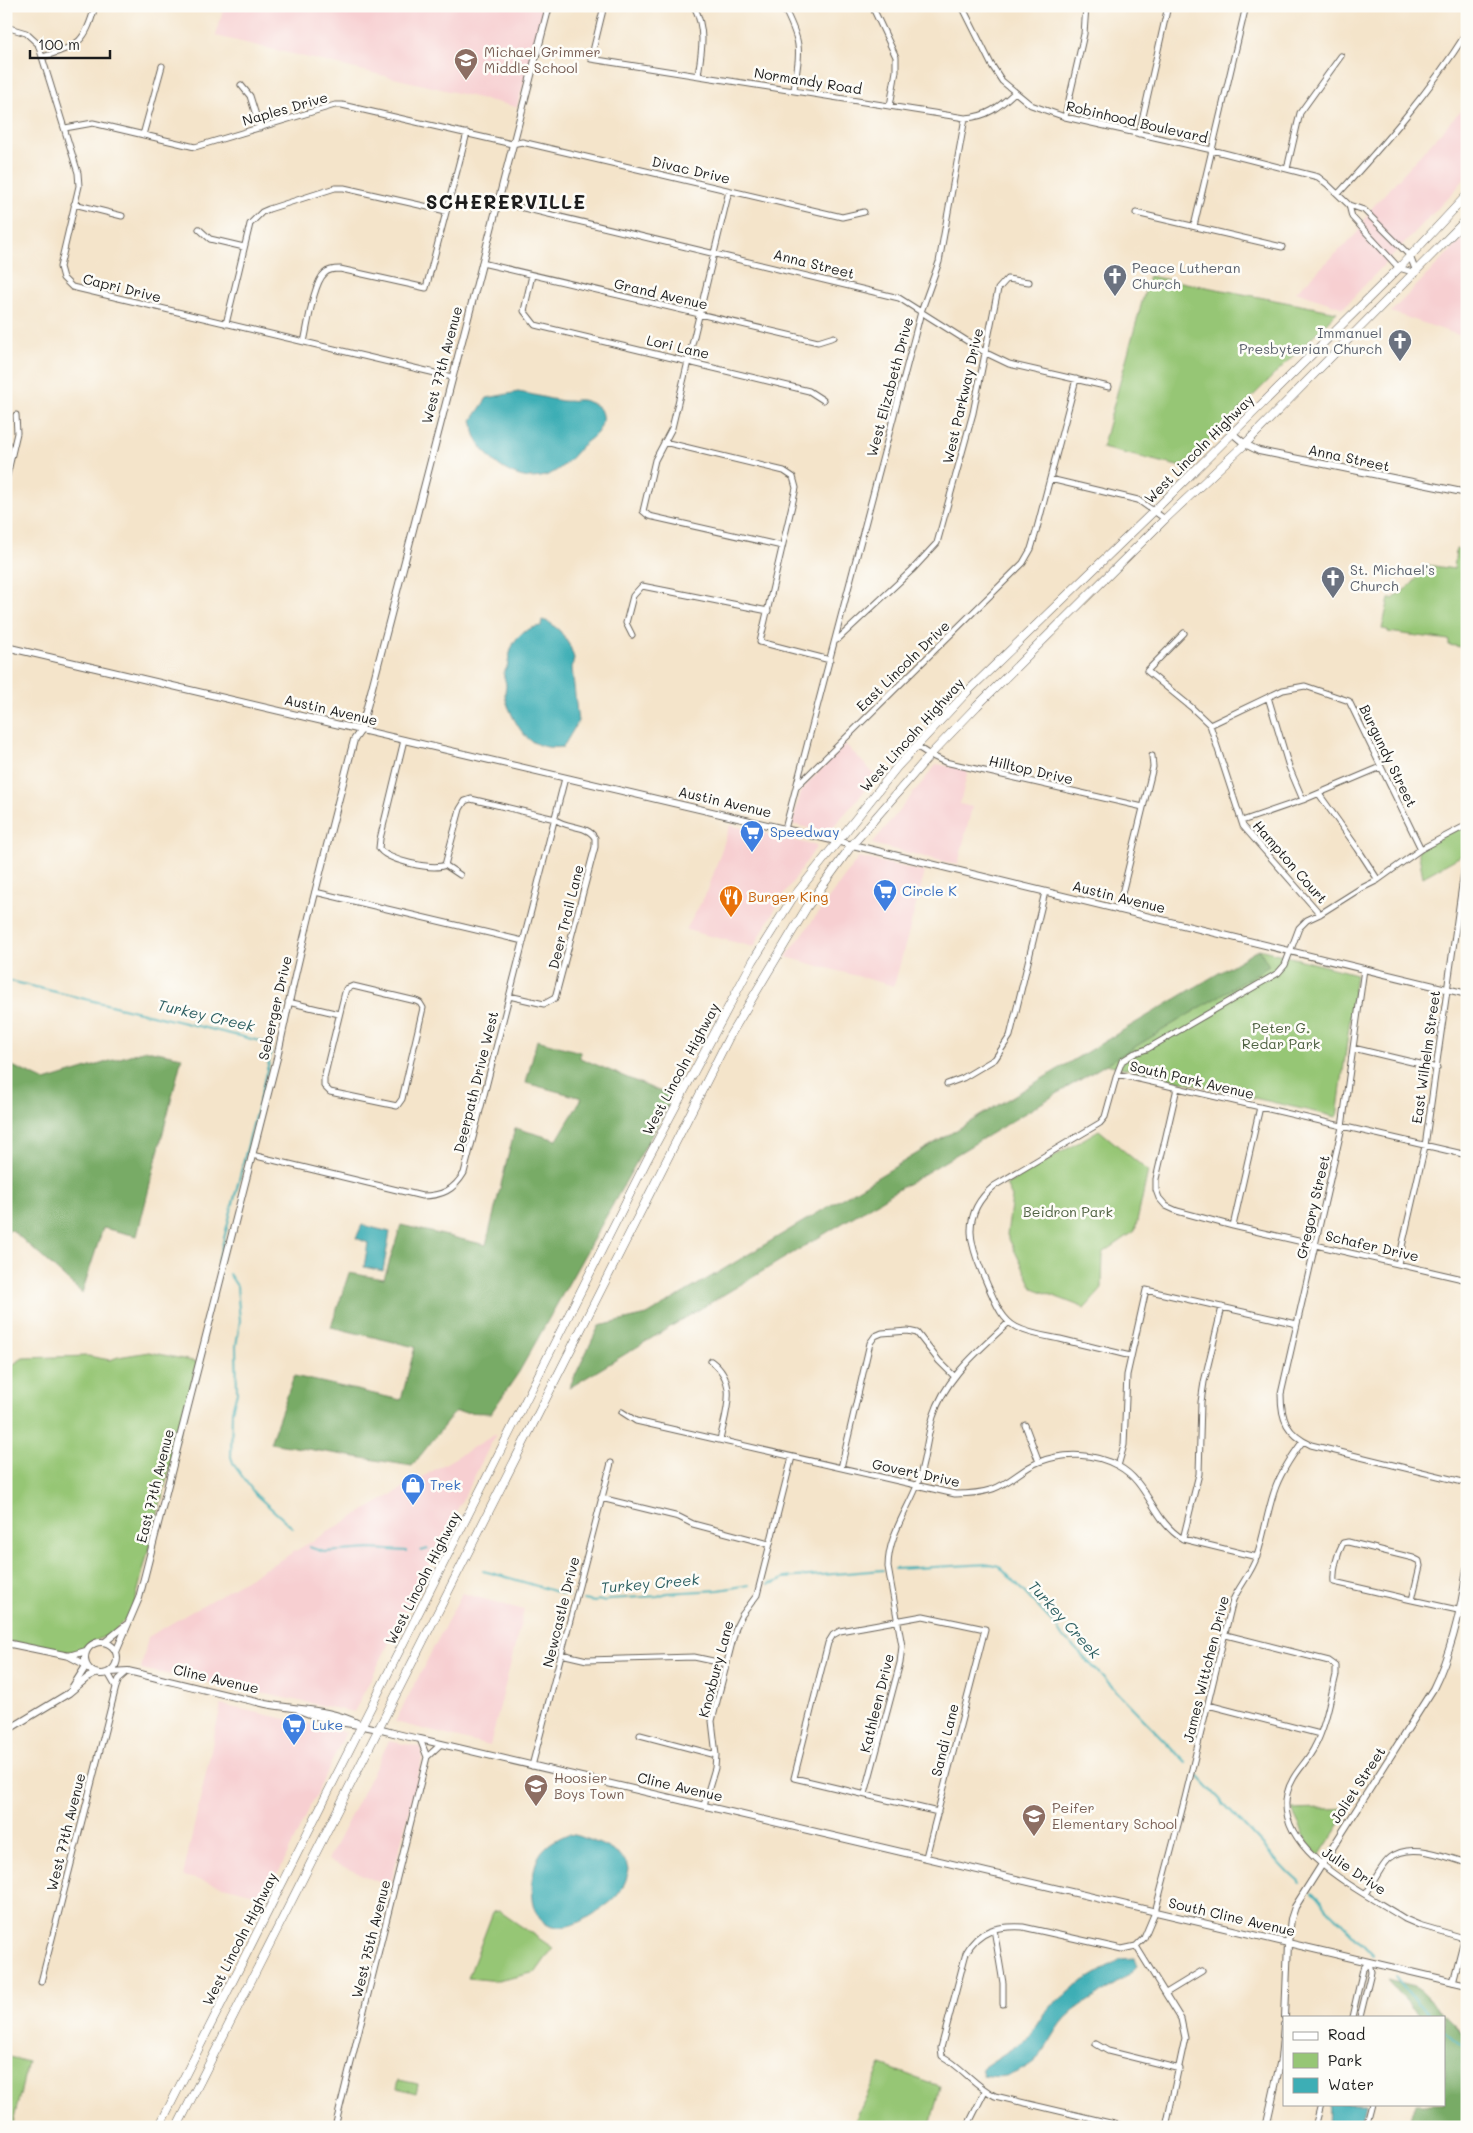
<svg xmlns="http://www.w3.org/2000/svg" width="1473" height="2133" viewBox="0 0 1473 2133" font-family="Mali,sans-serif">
  <rect width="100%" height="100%" fill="#fdfcf7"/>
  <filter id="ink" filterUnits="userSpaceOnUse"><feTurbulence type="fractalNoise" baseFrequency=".02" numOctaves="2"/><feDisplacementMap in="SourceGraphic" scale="10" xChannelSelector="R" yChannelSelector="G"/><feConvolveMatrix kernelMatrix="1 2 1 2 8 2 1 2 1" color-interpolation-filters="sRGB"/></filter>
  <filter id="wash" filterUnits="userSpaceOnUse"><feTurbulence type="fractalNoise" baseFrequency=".0096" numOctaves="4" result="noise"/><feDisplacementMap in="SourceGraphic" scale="20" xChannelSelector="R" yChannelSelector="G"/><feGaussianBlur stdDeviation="1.12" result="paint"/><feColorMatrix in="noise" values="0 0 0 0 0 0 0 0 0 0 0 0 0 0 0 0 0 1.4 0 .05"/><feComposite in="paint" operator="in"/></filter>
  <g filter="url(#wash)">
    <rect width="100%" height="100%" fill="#f4e4ca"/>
    <!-- built -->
    <path fill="#f7cfd1" d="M224,6H546L517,107L216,36Z
      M1462,109L1467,112V176L1456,189L1343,308L1296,292L1357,233L1370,210Z
      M1467,234V338L1391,312L1459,242Z
      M845,744L877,777L828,833L792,824L802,789Z
      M937,764L968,770L960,804L972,807L958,865L872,844Z
      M730,825L817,846L779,902L754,947L686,930L708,890Z
      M859,857L925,872L894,986L786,957Z
      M496,1434L354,1712L141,1669L148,1637Z
      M462,1593L524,1610L490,1746L395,1722Z
      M221,1705L346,1732L267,1897L183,1876Z
      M389,1741L421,1747L422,1759L390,1887L328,1860Z"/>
    <!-- green -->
    <path fill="#96c675" stroke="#597148" d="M1149,276L1337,312L1182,467L1102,448Z
      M1456,549L1461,550L1467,562V648L1449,645V640L1388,632V630L1382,629L1389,599H1393L1412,584L1427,565L1454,569Z
      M1467,824L1466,853L1423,877L1418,850L1441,836Z
      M1259,949L1356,974L1337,1117L1106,1064L1268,966Z
      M1099,1130L1148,1171L1135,1231L1103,1253L1102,1289L1085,1308L1033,1288L1007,1235L1012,1197L1006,1185Z
      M149,1352L197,1362L135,1602L128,1617L112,1633L74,1651L63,1652L6,1641V1369L23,1358L88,1356L110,1360L118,1357Z
      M1350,1808L1319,1856L1309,1845L1292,1810Z
      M499,1911L553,1948L536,1972L498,1981L468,1978L493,1912Z
      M6,2056L28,2062L12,2127H6Z
      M881,2065L940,2086L930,2127H852Z
      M399,2080L418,2084L416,2093L397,2088Z"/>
    <!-- forest -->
    <path fill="#78ab66" stroke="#4a6441" d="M1259,949L1269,966L569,1388L599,1326L647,1315Z
      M537,1040L580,1052V1058L673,1097L519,1372L491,1413L455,1412L412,1466L270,1443L294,1376L401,1400L415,1347L331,1327L349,1273L384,1279L401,1225L486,1245L515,1128L557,1140L582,1098L526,1083Z
      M146,1050L182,1057L137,1236L103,1228L82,1293L12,1230L6,1231V1063L45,1081Z
      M1387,1979L1415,1986L1467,2038V2127H1409L1415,2104H1444V2017H1420Z"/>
    <!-- water -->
    <path fill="#3daeb5" stroke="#2c6568" d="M518,392C533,394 547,399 563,401C569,402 575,399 582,400C587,401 595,404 599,408C603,413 603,421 601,426C597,437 587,440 580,448C571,459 559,472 545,476C516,485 485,460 475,435C473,430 474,425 472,420L487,398Z
      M542,620L549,622L560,631L570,646L574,658L572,668L578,722L563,747C535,750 524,739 512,715C509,708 505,700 505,693C505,690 506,687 506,685C506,681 503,678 504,673C505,670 508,667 508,663C511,642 519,629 541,626Z
      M362,1225L390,1232L383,1271L364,1267L368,1243L356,1238Z
      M568,1834C584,1836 627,1852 629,1869C627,1879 623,1889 616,1897C603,1910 564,1937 546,1924C527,1911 529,1866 543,1850C550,1842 559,1838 568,1834Z
      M1134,1958L1137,1966C1118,1989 1087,1997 1066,2018C1052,2033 1046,2056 1028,2066C1011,2076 1003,2079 984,2075L982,2068L1028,2038L1045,2012L1073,1987L1120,1959Z
      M1329,2104H1366L1360,2127H1328Z"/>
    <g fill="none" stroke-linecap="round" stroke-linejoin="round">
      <!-- stream -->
      <path stroke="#3daeb5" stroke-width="2" d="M6,980L264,1042L270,1046L271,1054L218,1262
        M229,1274L237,1286L240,1321L236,1346L237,1392L232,1411L231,1457L234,1465L255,1494L293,1528
        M309,1547L324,1552L371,1549L407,1551
        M421,1551L428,1549
        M895,1569L990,1564L999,1566L1056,1626L1063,1638L1071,1644L1186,1763
        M483,1571C512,1578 540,1587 569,1596
        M769,1584L777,1582L784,1578L883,1570
        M583,1600L595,1602L598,1600L605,1602L610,1599L658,1596L667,1593L719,1590L749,1585
        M1197,1775L1289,1873L1301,1884
        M1312,1892L1373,1955
        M1395,1976L1418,2004L1434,2017
        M1444,2031L1467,2050"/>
    </g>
  </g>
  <g filter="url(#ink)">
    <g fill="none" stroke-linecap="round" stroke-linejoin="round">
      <!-- minor casing -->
      <g stroke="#686259" stroke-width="7">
        <path id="minor" d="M604,6L591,59L965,118C987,117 999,107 1014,93
          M694,6C706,30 702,50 698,75
          M783,6C803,45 800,49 794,90
          M872,6L896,57V71L890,106
          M962,6L991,64L1002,81L1031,105L1065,117L1212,150L1318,177L1327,184L1349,205L1364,210L1410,256L1416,272
          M6,27L26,33L38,44L78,173L79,186L60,267L63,278L72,287L452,377
          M43,57C78,45 85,44 95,6
          M241,85L250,96L260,128
          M1065,117L1084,34L1086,6
          M65,128L93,123L195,147L335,105H342L512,144L522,142L842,217L864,212
          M1139,134L1168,6
          M143,135L162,66
          M1287,169L1300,113L1341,56
          M729,191L672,428L655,460L643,511L649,516L782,546
          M1338,194C1385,143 1430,91 1467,32
          M498,202L899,298L986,353L1009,364L1109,387
          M74,204L122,216
          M1349,205L1352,217L1399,268L1416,273
          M1136,213L1282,247
          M1194,226L1246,6
          M199,229L210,239L244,247
          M482,263L818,342L834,337
          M532,275L524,311L535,325L809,391L823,400
          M226,324L250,224L262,212L269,209L335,188H344L446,211
          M304,342C308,326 313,283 325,273C329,269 335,269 340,269L426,288L467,133
          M664,442L784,471L793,477L796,488L760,642L830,660
          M1050,479L1138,500L1165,519
          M6,480L17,433L16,415
          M1184,633L1147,671L1191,707L1210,725L1243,826L1320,914
          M632,635L626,623L633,596L642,586L768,611
          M837,640L912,570L937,543L973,413L998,289L1007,279L1029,282
          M1268,697L1289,767L1303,800
          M1210,725L1283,690L1305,686L1349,701L1421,849
          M404,740L380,839L379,848C385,860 433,871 445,865L460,809L465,801L471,799L555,819C566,829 587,824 595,838V847L555,998L544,1004L509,996
          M916,746L930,755L945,762L1143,807
          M798,785L1023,563L1031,549L1036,532L1076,379
          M1319,794L1358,849L1378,880
          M1242,821L1303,800L1381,767
          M785,829L921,312L939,262L965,118
          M445,865L460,875
          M315,892L523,941
          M1118,910L1153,767L1152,756
          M1364,969L1342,1127L1281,1394C1281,1420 1287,1434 1311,1445L1467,1483
          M353,986L416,1001L420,1003L423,1008L402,1099L397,1106L330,1092L324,1086V1078L344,996L346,989Z
          M288,1002L339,1014
          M1353,1048L1437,1068
          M1117,1074L1467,1155
          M947,1084L963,1078L995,1059L1010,1036L1045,892
          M1177,1088L1156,1179V1190L1159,1198L1166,1206L1177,1211L1233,1226L1467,1280
          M252,1155L422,1196C442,1196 454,1190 464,1173L565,778
          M1233,1226L1260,1107
          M1398,1264L1425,1146L1467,850
          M1131,1356C1107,1350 1083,1345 1060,1339C1045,1336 1029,1334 1016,1327C1001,1319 995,1301 988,1286C972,1249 957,1217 994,1186L1100,1123L1105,1117L1117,1074L1122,1061L1135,1053L1147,1049L1278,973L1285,965L1299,928L1307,920L1320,914L1358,890L1378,880L1421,849L1467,825
          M711,1361C739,1382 726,1411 720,1440
          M622,1412L636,1421L955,1494C968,1494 981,1493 993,1489C1010,1483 1023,1468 1039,1462C1064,1452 1094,1453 1118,1466C1149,1482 1153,1522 1183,1539L1257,1557
          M1025,1425L1039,1462
          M1118,1466L1124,1445L1127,1375L1146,1290L1297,1324
          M841,1468L870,1343L875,1336L882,1333L908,1331L917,1333L939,1361L954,1376
          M601,1498L679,1517L693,1524L769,1544
          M1183,1539L1199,1474L1201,1402L1204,1382L1222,1307
          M1348,1542L1413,1558L1419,1561L1420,1566L1412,1600L1334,1582C1333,1570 1337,1554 1343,1543Z
          M1412,1600L1467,1612
          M1226,1635L1329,1661L1336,1666V1675C1330,1699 1326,1726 1314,1748C1306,1764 1291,1775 1287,1794C1275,1851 1365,1893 1405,1919L1419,1925L1464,1938
          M561,1654L587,1660L694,1657L727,1664
          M108,1673L116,1687
          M1208,1705L1320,1734
          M640,1735L716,1755
          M420,1739L427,1757
          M532,1766L611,1463
          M865,1794L900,1663L902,1646L888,1567C888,1538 905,1514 916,1488C925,1466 926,1440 933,1417C946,1376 979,1351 1009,1322
          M704,1805L715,1768L716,1755L712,1721L736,1627L742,1615L757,1595L792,1457
          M926,1857L985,1629L923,1616L840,1631L833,1635L828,1643L794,1778L938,1812
          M1366,1894C1372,1885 1382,1864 1390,1858C1411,1841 1445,1857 1467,1863
          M994,1929L1003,1983V2004
          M1136,1946L1181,2019L1185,2038L1166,2127
          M41,1982L116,1687L119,1679L128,1671
          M1453,1982L1467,1928
          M1166,1993L1202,1971
          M1352,2017L1363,1969L1369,1962
          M1360,2017L1371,1972L1369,1962
          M1096,2044L1108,2051L1180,2069
          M335,2127L427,1757L441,1744
          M967,2127L985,2091
          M1127,2127L995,2096C975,2086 962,2067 942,2056L941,2048L966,1953C979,1929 997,1926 1023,1927L1122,1949L1136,1946L1144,1938L1155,1912L1185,1798L1233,1600C1240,1585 1252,1572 1257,1556C1264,1535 1267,1513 1274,1492C1280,1473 1291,1457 1303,1441
          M1315,2127L1321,2104
          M1366,2127L1372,2104"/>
      </g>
      <!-- tertiary casing -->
      <g stroke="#686259" stroke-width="8">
        <path id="tertiary" d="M1232,433L1245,444L1259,451L1467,493
          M6,647L836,841L1467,994
          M85 1658a16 16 0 1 1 32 0a16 16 0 1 1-32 0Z
          M105,1642L126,1625
          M6,1643L69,1656L86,1651
          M116,1652L139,1598L277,1058C299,951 327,845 354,740L361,730L549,6
          M69,1656L86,1665
          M110,1672L128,1671C174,1682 220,1694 266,1704C297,1710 331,1709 359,1724
          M72,1688L86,1666
          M299,1710C322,1720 340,1722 363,1726C382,1729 401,1736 420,1739L1467,1985
          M6,1731L69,1693L87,1678L95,1674
          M1285,2017L1288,1943L1291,1919L1295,1907L1433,1689C1452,1651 1461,1611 1467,1569
          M1266,2127L1281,2059L1284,2025"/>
      </g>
      <!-- primary casing -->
      <g stroke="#686259" stroke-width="9">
        <path id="primary" d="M159,2127L647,1160L753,961L792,899L897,767L967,692L1154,511L1399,268L1467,195
          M177,2127L729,1037L807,907L852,845L930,755L977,706L1165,519L1245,444L1467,219"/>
      </g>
      <!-- minor -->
      <use href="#minor" stroke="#fff" stroke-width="5"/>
      <!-- tertiary -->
      <use href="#tertiary" stroke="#fff" stroke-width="6"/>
      <!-- primary -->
      <use href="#primary" stroke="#fff" stroke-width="8"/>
    </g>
  </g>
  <!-- icons -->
  <defs>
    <g id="school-pin" transform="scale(1.25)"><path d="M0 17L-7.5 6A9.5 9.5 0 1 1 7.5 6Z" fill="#8d6e63" stroke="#fdfcf7"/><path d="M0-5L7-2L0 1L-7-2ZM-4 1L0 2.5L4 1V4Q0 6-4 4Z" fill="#fff"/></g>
    <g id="church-pin" transform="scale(1.25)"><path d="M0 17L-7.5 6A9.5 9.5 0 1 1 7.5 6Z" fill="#6b7280" stroke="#fdfcf7"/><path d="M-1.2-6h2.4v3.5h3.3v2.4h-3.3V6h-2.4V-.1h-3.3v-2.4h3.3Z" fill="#fff"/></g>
    <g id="supermarket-pin" transform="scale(1.25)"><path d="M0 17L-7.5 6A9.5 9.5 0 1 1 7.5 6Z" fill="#3f7fe0" stroke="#fdfcf7"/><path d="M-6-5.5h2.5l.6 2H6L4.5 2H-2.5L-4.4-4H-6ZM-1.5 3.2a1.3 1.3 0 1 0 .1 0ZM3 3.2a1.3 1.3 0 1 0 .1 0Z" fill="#fff"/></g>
    <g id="restaurant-pin" transform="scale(1.25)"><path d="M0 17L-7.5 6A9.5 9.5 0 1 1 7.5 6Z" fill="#e8710a" stroke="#fdfcf7"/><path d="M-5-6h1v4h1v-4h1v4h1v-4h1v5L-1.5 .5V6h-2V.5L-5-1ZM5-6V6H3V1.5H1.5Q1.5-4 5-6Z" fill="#fff"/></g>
    <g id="shop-pin" transform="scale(1.25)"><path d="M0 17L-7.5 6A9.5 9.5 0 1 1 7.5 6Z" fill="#3f7fe0" stroke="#fdfcf7"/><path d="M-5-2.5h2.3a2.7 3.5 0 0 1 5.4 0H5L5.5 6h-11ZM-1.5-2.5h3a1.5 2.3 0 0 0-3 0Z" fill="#fff"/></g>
  </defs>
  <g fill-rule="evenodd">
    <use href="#school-pin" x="466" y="60"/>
    <use href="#church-pin" x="1115" y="276"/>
    <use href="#church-pin" x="1400" y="341"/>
    <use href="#church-pin" x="1333" y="578"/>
    <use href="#supermarket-pin" x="752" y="832"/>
    <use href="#supermarket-pin" x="885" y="891"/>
    <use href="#restaurant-pin" x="731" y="897"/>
    <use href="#shop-pin" x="413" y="1485"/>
    <use href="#supermarket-pin" x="294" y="1725"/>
    <use href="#school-pin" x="536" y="1786"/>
    <use href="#school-pin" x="1034" y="1816"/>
  </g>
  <g text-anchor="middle" stroke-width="5" stroke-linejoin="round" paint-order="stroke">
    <!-- education labels -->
    <g font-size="14" fill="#785e54" stroke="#fdfcf7" text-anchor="start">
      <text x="484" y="57">Michael Grimmer<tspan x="484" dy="16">Middle School</tspan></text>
      <text x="554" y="1783">Hoosier<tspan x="554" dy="16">Boys Town</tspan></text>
      <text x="1052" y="1813">Peifer<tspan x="1052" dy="16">Elementary School</tspan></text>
    </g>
    <!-- street labels -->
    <g font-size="14" fill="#1c1c1c" stroke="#fdfcf7">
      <text transform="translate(808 81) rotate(9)" y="5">Normandy Road</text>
      <text transform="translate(285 109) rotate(-16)" y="5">Naples Drive</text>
      <text transform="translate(1137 122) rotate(13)" y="5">Robinhood Boulevard</text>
      <text transform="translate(691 170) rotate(13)" y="5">Divac Drive</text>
      <text transform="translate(814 264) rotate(14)" y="5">Anna Street</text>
      <text transform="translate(122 288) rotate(14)" y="5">Capri Drive</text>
      <text transform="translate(661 294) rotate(13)" y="5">Grand Avenue</text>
      <text transform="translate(678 347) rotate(13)" y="5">Lori Lane</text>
      <text transform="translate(442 365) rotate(-75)" y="5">West 77th Avenue</text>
      <text transform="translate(890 387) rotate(-75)" y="5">West Elizabeth Drive</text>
      <text transform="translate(963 396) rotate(-77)" y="5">West Parkway Drive</text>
      <text transform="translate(1199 449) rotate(-45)" y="5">West Lincoln Highway</text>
      <text transform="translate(1349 458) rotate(12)" y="5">Anna Street</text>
      <text transform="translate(903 666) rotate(-44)" y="5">East Lincoln Drive</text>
      <text transform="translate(331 710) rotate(13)" y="5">Austin Avenue</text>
      <text transform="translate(912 735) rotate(-48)" y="5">West Lincoln Highway</text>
      <text transform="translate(1388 756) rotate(64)" y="5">Burgundy Street</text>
      <text transform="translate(1031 770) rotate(13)" y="5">Hilltop Drive</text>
      <text transform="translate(725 802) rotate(13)" y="5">Austin Avenue</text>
      <text transform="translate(1290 862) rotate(49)" y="5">Hampton Court</text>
      <text transform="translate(1119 897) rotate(14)" y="5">Austin Avenue</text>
      <text transform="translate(566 917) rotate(-76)" y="5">Deer Trail Lane</text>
      <text transform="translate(275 1008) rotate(-77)" y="5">Seberger Drive</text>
      <text transform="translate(1426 1057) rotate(-82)" y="5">East Wilhelm Street</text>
      <text transform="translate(681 1069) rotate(-62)" y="5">West Lincoln Highway</text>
      <text transform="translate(1192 1080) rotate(13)" y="5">South Park Avenue</text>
      <text transform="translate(476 1082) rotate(-76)" y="5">Deerpath Drive West</text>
      <text transform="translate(1313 1207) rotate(-77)" y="5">Gregory Street</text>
      <text transform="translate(1372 1246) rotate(13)" y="5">Schafer Drive</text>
      <text transform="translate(916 1473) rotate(12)" y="5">Govert Drive</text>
      <text transform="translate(155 1486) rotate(-76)" y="5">East 77th Avenue</text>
      <text transform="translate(423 1578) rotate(-63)" y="5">West Lincoln Highway</text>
      <text transform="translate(561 1612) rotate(-76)" y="5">Newcastle Drive</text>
      <text transform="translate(716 1669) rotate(-75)" y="5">Knoxbury Lane</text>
      <text transform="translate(1206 1669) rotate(-76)" y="5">James Wittchen Drive</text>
      <text transform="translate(216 1679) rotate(13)" y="5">Cline Avenue</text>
      <text transform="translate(877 1703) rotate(-76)" y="5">Kathleen Drive</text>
      <text transform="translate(945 1740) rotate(-76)" y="5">Sandi Lane</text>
      <text transform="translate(1358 1785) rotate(-57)" y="5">Joliet Street</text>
      <text transform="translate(680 1787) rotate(13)" y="5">Cline Avenue</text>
      <text transform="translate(66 1832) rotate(-76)" y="5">West 77th Avenue</text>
      <text transform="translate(1354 1871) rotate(34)" y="5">Julie Drive</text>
      <text transform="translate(1232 1917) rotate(13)" y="5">South Cline Avenue</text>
      <text transform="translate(240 1939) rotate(-63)" y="5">West Lincoln Highway</text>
      <text transform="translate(371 1939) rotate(-76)" y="5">West 75th Avenue</text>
    </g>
    <!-- worship labels -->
    <g font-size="14" fill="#5b616d" stroke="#fdfcf7" text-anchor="start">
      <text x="1132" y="273">Peace Lutheran<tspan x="1132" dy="16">Church</tspan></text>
      <text x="1382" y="338" text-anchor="end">Immanuel<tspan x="1382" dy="16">Presbyterian Church</tspan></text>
      <text x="1350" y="575">St. Michael's<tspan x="1350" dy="16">Church</tspan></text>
    </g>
    <!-- shop labels -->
    <g font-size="14" fill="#366cbe" stroke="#fdfcf7" text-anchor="start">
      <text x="770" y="837">Speedway</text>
      <text x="902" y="896">Circle K</text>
      <text x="430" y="1490">Trek</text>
      <text x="312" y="1730">Luke</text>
    </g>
    <!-- food labels -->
    <g font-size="14" fill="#c56008" stroke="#fdfcf7" text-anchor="start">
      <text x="748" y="902">Burger King</text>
    </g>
    <!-- park labels -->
    <g font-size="14" fill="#4d6040" stroke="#fdfcf7">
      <text x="1281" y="1033">Peter G.<tspan x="1281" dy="16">Redar Park</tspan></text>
      <text x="1068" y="1217">Beidron Park</text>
    </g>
    <!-- water labels -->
    <g font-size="15" font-style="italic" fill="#2b5e61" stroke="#fdfcf7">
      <text transform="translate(206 1016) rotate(13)" y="5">Turkey Creek</text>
      <text transform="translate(650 1584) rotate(-5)" y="5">Turkey Creek</text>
      <text transform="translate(1064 1620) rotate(48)" y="5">Turkey Creek</text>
    </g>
    <!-- district labels -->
    <g font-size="19" font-weight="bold" letter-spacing="1" fill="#1c1c1c" stroke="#fdfcf7">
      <text x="506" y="209">SCHERERVILLE</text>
    </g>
  </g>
  <!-- margin -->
  <rect width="1473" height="2133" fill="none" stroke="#fdfcf7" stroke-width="25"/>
  <!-- legend -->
  <rect x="1283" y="2016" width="162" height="90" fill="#fdfcf7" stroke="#a3a29f"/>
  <rect x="1293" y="2032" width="25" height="8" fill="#ffffff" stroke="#a3a29f"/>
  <text x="1328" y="2040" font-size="15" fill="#1c1c1c">Road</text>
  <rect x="1293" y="2053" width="25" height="15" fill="#96c675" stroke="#a3a29f"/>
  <text x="1328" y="2066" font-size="15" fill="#1c1c1c">Park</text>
  <rect x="1293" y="2078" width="25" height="15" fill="#3daeb5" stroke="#a3a29f"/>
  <text x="1328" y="2090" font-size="15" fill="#1c1c1c">Water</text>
  <!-- scale -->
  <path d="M30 50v8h80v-8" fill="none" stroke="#1c1c1c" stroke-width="2.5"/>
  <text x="38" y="50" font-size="15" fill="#1c1c1c" stroke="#fdfcf7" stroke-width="4" paint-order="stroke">100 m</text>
</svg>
